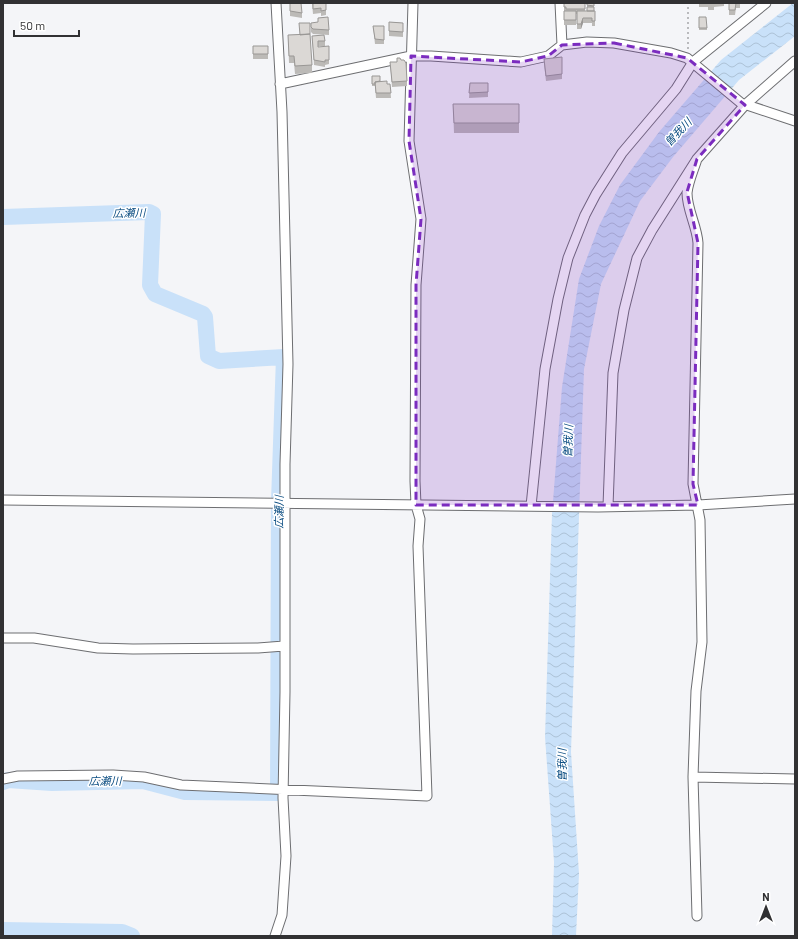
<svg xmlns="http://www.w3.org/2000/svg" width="798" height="939" viewBox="0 0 798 939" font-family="Barlow,'Noto Sans JP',sans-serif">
  <defs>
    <pattern id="water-waves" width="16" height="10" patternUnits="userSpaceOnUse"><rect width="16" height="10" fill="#c9e1f9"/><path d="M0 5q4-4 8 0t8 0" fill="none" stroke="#adc2d6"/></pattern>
  </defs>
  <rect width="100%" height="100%" fill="#f4f5f8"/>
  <!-- water -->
  <path fill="url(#water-waves)" d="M793,3H795V36L739,80L673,157L640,201L601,284L584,369L571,752L579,874L576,936H552L554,862L545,737L552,514L562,387L579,279L599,226L620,185L659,132L721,60Z"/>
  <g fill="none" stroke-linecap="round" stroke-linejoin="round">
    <!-- river -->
    <path stroke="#c9e1f9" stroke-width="16" d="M3,217L149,212L153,214L150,285L155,294L203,314L205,317L208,356L219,361L284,357L279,501L278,793L185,792L143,781L52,783L8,780L3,782
      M3,930L122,932L132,936"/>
    <!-- minor casing -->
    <g stroke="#6d6e71" stroke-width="11">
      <path id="minor" d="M560,3L562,45
        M280,84L411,56H431L521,62L548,56L562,45L587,42L614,43L671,53L687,58L741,103L795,121
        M3,500L598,507L698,505L795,499
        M531,506L545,369L558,299L568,258L585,215L596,194L622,153L676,89L693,62L766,3
        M608,506L613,373L624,310L637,258L652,230L697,159L745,105L795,61
        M3,638H34L98,648L133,649L258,648L284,646
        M693,777L795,779
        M3,779L18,776L113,775L144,777L181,785L427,796L418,546L420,519L416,505L415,481L416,285L421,219L409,141L413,3
        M697,916L693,777L696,691L702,642L700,520L693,484L698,243C697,226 687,210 687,193C688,182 694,169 697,159
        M275,936L282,915L286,856L283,798L285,692V464L288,364L282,112L276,3"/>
    </g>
    <!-- path -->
    <path stroke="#a5a6a9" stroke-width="1.5" stroke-dasharray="2 3" stroke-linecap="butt" d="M688,49V3"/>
    <!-- minor -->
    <use href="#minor" stroke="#fff" stroke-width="9"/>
  </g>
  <!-- wall -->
  <path fill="#bcbab7" d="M290,3L302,13V18L290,16Z
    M312,3H326V15L321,16V13L313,14Z
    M585,3V11H587V3H594V11H595V26H592V23H583L581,29H577V14H576V25H564V7Z
    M699,3H724V6L714,7V10H708V7H699Z
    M729,3H740V8H736L735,15H729Z
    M699,17L707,28V30H699Z
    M389,22L403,23V37L389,36Z
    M311,23L329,30V35L313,34L311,32Z
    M373,26H384V44H375Z
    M288,35H299L312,65V73L295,74L294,63H289Z
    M312,36L325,41V46H318L329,60V64L325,65V67L314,65Z
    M253,46H268V59H253Z
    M562,57V79L546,81L544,64V59Z
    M397,58L401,60L407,81V86L392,87L390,62H397Z
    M372,76L380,81L387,84H390L391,98H376L375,86H372Z
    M470,83H488V97L469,98Z
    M453,104H519V133H454Z"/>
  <!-- shaded-wall -->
  <path fill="#999795" d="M583,18V23L581,29V24Z"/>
  <!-- building -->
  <path fill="#dbd8d5" stroke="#999795" d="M290,3H301L302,13L290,11Z
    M313,3H326V10L321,11V8L313,9Z
    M564,3H585V9H566V7H564Z
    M587,3H594V6L587,5Z
    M729,3H740H736L735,10H729Z
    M587,7H594V11H587Z
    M564,11H576V20H564Z
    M577,11H595V21H592V18H583L581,24H577Z
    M328,17L329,30L313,29L311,27V23L318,22V18Z
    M699,17H706L707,28H699Z
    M389,22L403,23V32L389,31Z
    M299,23H310V34L300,35Z
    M373,26H384V40L375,39Z
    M310,34L312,65L295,66L294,56H289L288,35Z
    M324,35L325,41H318V47L329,46V60H325V62L314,60L312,36Z
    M253,46H268V54H253Z
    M562,57V74L546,76L544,59Z
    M397,58H400L401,60H404L406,63L407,81L392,82L390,62H397Z
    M372,76H380V81L375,82V84H372Z
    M387,81V84H390L391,93H376L375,82Z
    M470,83H488V92L469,93Z
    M453,104H519V123H454Z"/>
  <!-- marked area -->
  <path fill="#7b2cbf" fill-opacity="0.2" stroke="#7b2cbf" stroke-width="3" stroke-dasharray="8 5" stroke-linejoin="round" d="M614,43L687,58L745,105L697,159L687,192L698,243L693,484L698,505H416V285L421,219L409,141L411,56L521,62L548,56L562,45Z"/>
  <g text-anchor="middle" stroke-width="3" stroke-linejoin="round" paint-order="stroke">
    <!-- water labels -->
    <g font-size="11" font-style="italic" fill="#0b4d82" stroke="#fff">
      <text transform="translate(678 132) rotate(-46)" y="4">曽我川</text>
      <text transform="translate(129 213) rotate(-1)" y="4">広瀬川</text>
      <text transform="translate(568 441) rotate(-88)" y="4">曽我川</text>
      <text transform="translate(279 512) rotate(-89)" y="4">広瀬川</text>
      <text transform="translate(562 765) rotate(-90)" y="4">曽我川</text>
      <text x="105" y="785">広瀬川</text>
    </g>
  </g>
  <!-- border -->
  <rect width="798" height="939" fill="none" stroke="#313133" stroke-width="8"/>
  <!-- north arrow -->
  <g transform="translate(766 907)" stroke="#ffffff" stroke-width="3" paint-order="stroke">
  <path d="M0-3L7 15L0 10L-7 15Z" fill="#313133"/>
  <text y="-6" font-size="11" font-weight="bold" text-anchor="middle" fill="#313133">N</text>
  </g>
  <!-- scale -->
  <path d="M14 30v6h65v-6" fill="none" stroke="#313133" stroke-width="2"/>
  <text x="20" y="30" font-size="12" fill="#313133" stroke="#ffffff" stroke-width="3" paint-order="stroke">50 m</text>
</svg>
